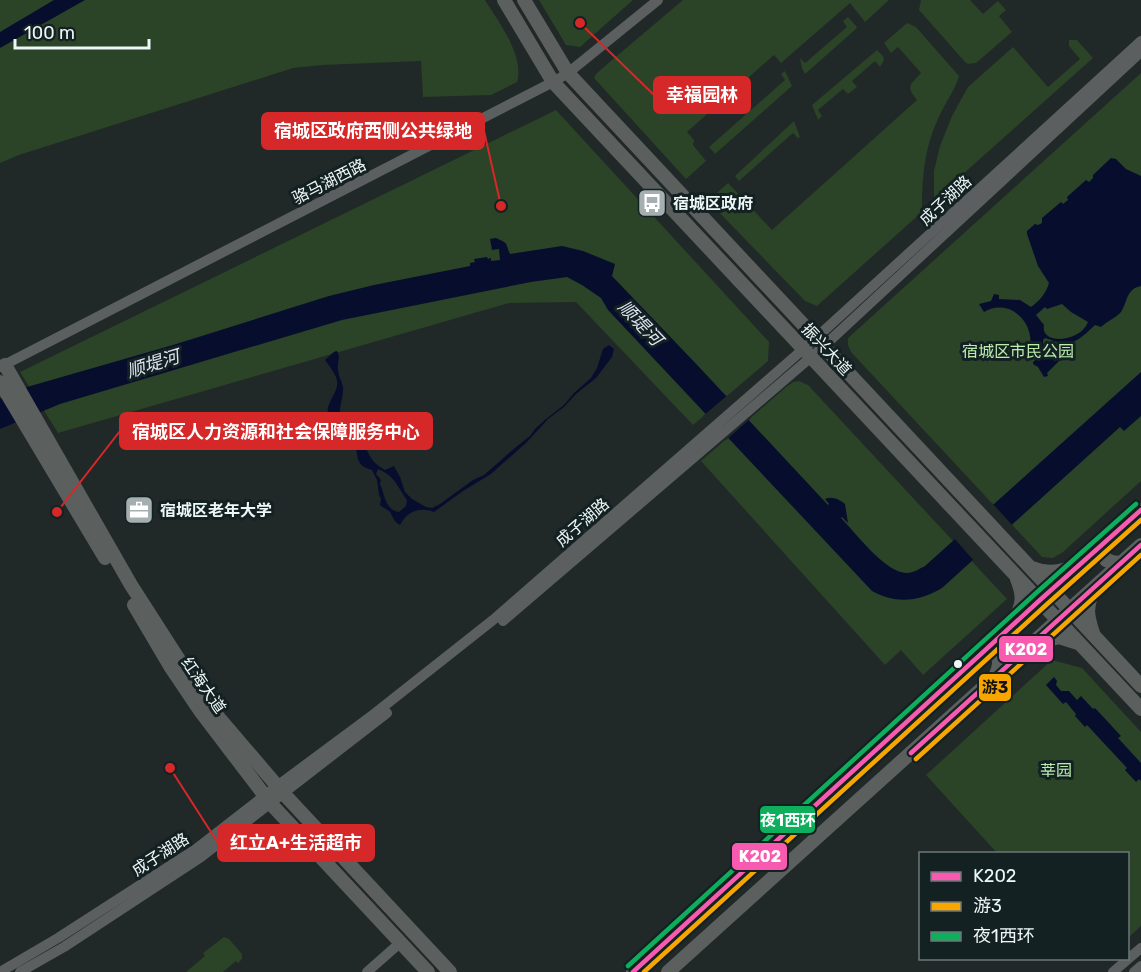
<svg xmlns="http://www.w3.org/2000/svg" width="1141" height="972" viewBox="0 0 1141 972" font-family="Rubik,'Noto Sans SC',sans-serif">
  <rect width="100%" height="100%" fill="#202828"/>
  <!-- green -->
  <path fill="#2b4327" d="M0,0H485C498,21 525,56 517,82L491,95L423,97L421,61L322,65L293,68L19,155L0,163Z
    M539,0H633L580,47L566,45Z
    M683,0H889L865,22L850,3L781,63L774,55L687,132L694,140L693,145L706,161L686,179L594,78L596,74L605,66Z
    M921,0H970L983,14L998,1L1006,10L999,16L1012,32L976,63L968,64L965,62L919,10Z
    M848,17L857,27L856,29L805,74L802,68L800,58L805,63L847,27L843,21Z
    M907,23L916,27L959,76C956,89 943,106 938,119C924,149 922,179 922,212L817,306L805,301L710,203L709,200L728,183L772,230L917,100C906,86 909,86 921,73L898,47L891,53L884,43Z
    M1069,40H1077L1093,58L934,200V171L940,146L952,116L968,87L1013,47L1048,87L1080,59L1069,46Z
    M877,50L883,56L884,60L880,67L875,61L852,81L857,87L848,94L843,89L818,110L822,116L818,120L812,105Z
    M785,71L792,86L715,154L709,147L785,80L781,74Z
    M1141,73V481L1063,552L1053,558L1042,557L851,352L848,345V338Z
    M556,110L769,342L768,361L693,425L576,302L509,303L58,433L20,372Z
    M794,121L800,137L798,138L793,133L739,181L735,176Z
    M799,381L808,385L1007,599L923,675L901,650L885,665L701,461L786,387L793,382Z
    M1052,660L1082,668L1141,732V926L1128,938V854L997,853L926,775Z
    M224,937L229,939L242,954V959L238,963L236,961L223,972H186L205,956L203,953Z"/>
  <!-- water -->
  <path fill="#070e2d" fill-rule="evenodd" d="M54,0H85L0,48V32Z
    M1111,158L1116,159L1126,169L1141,176V286C1126,289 1128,301 1121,312C1116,318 1107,321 1101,327L1095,325C1075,344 1071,347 1045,338L1043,340L1044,351L1050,356H1057L1060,360L1047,373L1048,376L1044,377L1038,367L1033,364V362L1043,354L1039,350L1041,345L1039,344L1028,354C1039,326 1011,296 984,312L979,304L991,301L994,294L999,295V299L1020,300L1031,307C1039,301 1046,294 1049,283L1038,266L1027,234V231L1035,224L1038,225L1042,223V218L1061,202L1063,204L1068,200L1067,197L1086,180L1089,182L1093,178V175ZM1062,304L1071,312L1088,322C1081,342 1040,346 1044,325L1036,315L1045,307L1047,309Z
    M496,238C509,244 505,242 510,254L562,246L583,251L615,264L612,276L700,368L828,505L829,504L825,499C832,496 839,499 845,504L848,523L842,517L841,518C856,533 885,573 907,573C913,573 919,569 925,566L1141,372V416L1124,431L1120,427L942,588C919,602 895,604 872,591L608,310L601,298L582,285L567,277L531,282L342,320L60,404L0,429V399L27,387L173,345L329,296L374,285L470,266V263L475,262L474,259L487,257L488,259L491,258V261L500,260L499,249L492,250L490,239Z
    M609,345L614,349L612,357L596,378L576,394L564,407L548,419L527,442L491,474L463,491L434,512C420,506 406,512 400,525C394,522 393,517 390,512C387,509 383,508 380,505L381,499L379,495L377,480L372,470C352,465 361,453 352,440C346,432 333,428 329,417C324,405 335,397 337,386C339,377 330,367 325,360L326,359C329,357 333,351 337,351C341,358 337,362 338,369C338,376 342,381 343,387C344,399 336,411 342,424C347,432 358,433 363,441C365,445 365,446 367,450C370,459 377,466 385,470L394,466L400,477L405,492L412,499L426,507L432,508L440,504L473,480L484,475L516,447L530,436L535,429L546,419L564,405L574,393L591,378L597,368L603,349ZM378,469C395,476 397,486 407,500L406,506L399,512C385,510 385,495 380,484L381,480L376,474Z
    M1054,677L1057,681L1056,685L1061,691H1069L1077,700L1081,696L1093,709L1095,708L1121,736L1118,738L1141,763V781L1139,779L1136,782L1125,770L1127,768L1087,725L1085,727L1075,716L1076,714L1066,702L1063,704L1046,685Z"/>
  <!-- pier -->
  <path fill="#202828" d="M729,394L751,418L726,440L703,416Z
    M992,503L1014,527L975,562L953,537Z"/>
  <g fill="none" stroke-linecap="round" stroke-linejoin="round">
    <!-- minor -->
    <path stroke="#5c5f5f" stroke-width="10" d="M0,367L553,82L568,73L658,0
      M503,621L824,346L1141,52
      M0,972L58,938L196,849L277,786L374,714L493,620L816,338L1141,41
      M20,972L64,947L201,857L387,713
      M367,972L401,942
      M1113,972L1141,948
      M1134,972L1141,966"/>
    <!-- major -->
    <path stroke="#5b605f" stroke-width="14" d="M504,0L553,82L1141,709
      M524,0L568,73L1141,686
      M5,365L131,585L208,705L284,794L450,972
      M0,382L105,558
      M1102,545V551L1106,560L1115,563L1123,562
      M1032,568C1046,574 1061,572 1074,566
      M134,605L170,666L201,712L271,804L428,972
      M1014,621C1023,605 1024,596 1017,579
      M1093,633C1087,615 1086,608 1093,591
      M1036,643L1059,637L1078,643
      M977,658C998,648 1004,658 995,677
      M633,972L1040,600L1141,510
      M668,972L1141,545"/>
    <!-- bus-1 casing -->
    <g stroke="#142122" stroke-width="9">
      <path id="bus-1" d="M911,753L1141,545
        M633,972L1040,600L1141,510"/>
    </g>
    <!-- bus-2 casing -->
    <g stroke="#142122" stroke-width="9">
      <path id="bus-2" d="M916,759L1141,555
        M644,972L1045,606L1141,520"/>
    </g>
    <!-- bus-3 casing -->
    <g stroke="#142122" stroke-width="9">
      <path id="bus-3" d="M628,966L1035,594L1136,504"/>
    </g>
    <!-- bus-1 -->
    <use href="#bus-1" stroke="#f75aaf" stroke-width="4.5"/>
    <!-- bus-2 -->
    <use href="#bus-2" stroke="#f7a600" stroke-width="4.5"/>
    <!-- bus-3 -->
    <use href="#bus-3" stroke="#0daf5c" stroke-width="4.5"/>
  </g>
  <!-- icons -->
  <defs>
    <g id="bus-square" transform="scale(1.5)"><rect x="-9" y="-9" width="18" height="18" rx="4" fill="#a6afaf" stroke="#142122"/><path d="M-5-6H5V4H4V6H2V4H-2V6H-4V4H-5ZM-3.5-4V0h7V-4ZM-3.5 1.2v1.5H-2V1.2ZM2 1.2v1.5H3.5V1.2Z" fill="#fff"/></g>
    <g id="office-square" transform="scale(1.5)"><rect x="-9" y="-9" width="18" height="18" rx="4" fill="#a6afaf" stroke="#142122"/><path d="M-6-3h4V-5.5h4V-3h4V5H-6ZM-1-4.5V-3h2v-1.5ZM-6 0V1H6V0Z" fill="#fff"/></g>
  </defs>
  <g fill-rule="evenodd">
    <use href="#bus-square" x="652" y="203"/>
    <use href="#office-square" x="139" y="510"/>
  </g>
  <!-- markers -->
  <circle fill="#eef7f8" stroke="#142122" stroke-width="2" cx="958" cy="664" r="5"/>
  <g text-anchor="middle" stroke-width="6" stroke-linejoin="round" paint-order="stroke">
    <!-- street labels -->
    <g font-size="16" fill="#eef7f8" stroke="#142122">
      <text transform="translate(329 181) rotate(-27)" y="6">骆马湖西路</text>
      <text transform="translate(945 200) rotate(-43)" y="6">成子湖路</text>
      <text transform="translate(827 349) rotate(47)" y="6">振兴大道</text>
      <text transform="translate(582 522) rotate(-41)" y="6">成子湖路</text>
      <text transform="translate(204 685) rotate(55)" y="6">红海大道</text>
      <text transform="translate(160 854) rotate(-33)" y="6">成子湖路</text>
    </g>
    <!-- poi labels -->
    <g font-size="16" font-weight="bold" fill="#eef7f8" stroke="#142122" text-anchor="start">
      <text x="673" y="209">宿城区政府</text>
      <text x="160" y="516">宿城区老年大学</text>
    </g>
    <!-- park labels -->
    <g font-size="16" fill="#baedac" stroke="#142122">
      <text x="1018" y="357">宿城区市民公园</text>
      <text x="1056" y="776">莘园</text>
    </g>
    <!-- water labels -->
    <g font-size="18" font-style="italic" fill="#dee4f2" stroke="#142122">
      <text transform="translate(640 323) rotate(46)" y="6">顺堤河</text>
      <text transform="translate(153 364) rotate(-17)" y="6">顺堤河</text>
    </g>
  </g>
  <!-- callouts -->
  <path fill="none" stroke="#d62828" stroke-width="2" d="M580 23L654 95M501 206L484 131M57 512L120 431M170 768L218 843"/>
  <g fill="#d62828" stroke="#142122" stroke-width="2">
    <circle cx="580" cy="23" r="6"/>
    <circle cx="501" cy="206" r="6"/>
    <circle cx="57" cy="512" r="6"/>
    <circle cx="170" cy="768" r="6"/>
  </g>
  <g fill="#d62828" stroke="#d62828" stroke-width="2">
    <rect x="654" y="77" width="96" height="36" rx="6"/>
    <rect x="262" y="113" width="222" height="36" rx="6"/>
    <rect x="120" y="413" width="312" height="36" rx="6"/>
    <rect x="218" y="825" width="156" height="36" rx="6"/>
  </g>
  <g font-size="18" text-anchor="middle" font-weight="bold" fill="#fff">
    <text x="702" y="101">幸福园林</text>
    <text x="373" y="137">宿城区政府西侧公共绿地</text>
    <text x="276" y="438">宿城区人力资源和社会保障服务中心</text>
    <text x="296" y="849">红立A+生活超市</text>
  </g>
  <g stroke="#142122" stroke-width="2">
    <rect x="998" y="635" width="56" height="28" rx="6" fill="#f75aaf"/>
    <rect x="978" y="673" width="34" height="29" rx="6" fill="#f7a600"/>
    <rect x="759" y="805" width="57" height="29" rx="6" fill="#0daf5c"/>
    <rect x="731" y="842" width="57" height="29" rx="6" fill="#f75aaf"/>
  </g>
  <g font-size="16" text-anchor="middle" font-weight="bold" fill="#fff">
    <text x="1026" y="655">K202</text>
    <text x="788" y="826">夜1西环</text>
    <text x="760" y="862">K202</text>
  </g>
  <g font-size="16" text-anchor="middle" font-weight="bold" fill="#111">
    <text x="995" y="693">游3</text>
  </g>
  <!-- legend -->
  <rect x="919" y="852" width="210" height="108" fill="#142122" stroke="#6b7778" stroke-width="1.5"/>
  <rect x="931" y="872" width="30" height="9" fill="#f75aaf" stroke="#6b7778" stroke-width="1.5"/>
  <text x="973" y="882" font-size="18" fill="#eef7f8">K202</text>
  <rect x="931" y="902" width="30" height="9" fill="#f7a600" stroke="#6b7778" stroke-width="1.5"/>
  <text x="973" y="912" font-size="18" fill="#eef7f8">游3</text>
  <rect x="931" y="932" width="30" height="9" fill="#0daf5c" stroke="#6b7778" stroke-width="1.5"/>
  <text x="973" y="942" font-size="18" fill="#eef7f8">夜1西环</text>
  <!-- scale -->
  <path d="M15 39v9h134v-9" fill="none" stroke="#eef7f8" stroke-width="3"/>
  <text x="24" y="39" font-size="18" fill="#eef7f8" stroke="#142122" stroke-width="4.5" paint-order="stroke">100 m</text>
</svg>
